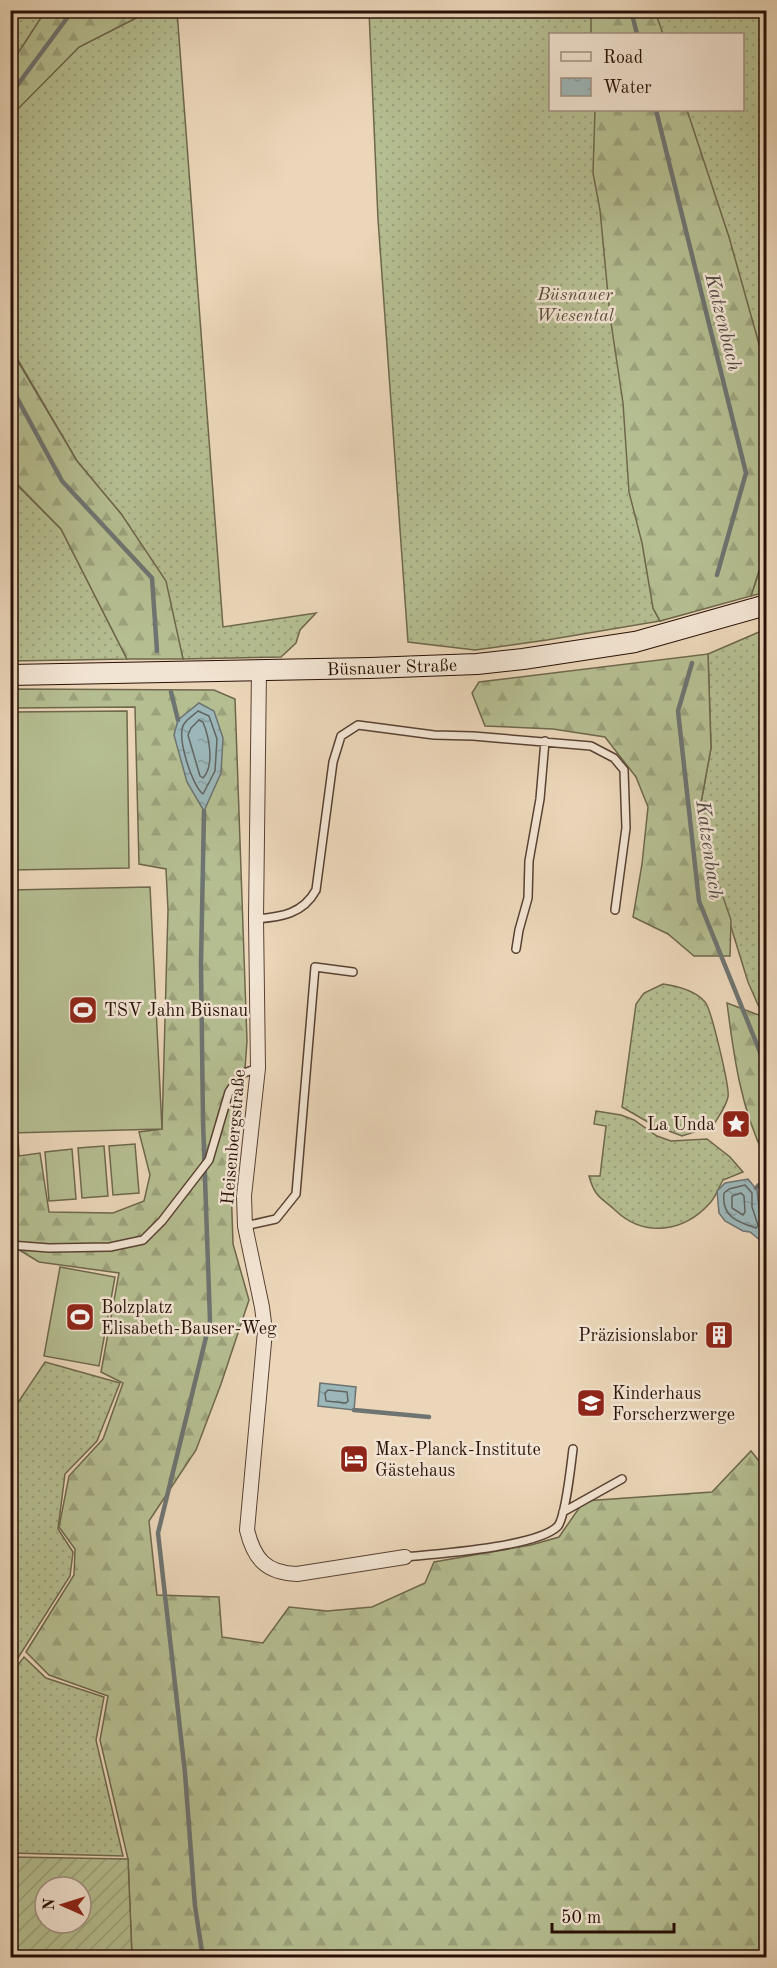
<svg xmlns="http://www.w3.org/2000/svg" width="777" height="1968" viewBox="0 0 777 1968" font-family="'Old Standard TT',serif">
  <defs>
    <pattern id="grass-dots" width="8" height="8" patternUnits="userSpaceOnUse" patternTransform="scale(1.5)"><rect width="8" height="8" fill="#b5be91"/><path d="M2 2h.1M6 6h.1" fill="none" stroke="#9ca27c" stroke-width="1.8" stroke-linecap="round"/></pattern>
    <pattern id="forest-firs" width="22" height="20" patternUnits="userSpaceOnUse" patternTransform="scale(1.5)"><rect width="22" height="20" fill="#b5be91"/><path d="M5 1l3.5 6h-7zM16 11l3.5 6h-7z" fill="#9ca27c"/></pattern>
    <pattern id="garden-furrows" width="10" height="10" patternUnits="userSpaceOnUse" patternTransform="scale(1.5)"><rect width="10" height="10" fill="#b5be91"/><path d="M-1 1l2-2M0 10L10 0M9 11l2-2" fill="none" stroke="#9ca27c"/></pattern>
    <pattern id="water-ripples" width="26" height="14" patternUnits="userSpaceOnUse" patternTransform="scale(1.5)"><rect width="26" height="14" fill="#9cb7b9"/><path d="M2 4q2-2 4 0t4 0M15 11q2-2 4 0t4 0" fill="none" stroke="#869c9e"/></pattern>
  </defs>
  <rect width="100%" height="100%" fill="#ebd6b9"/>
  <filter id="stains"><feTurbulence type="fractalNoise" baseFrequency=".00333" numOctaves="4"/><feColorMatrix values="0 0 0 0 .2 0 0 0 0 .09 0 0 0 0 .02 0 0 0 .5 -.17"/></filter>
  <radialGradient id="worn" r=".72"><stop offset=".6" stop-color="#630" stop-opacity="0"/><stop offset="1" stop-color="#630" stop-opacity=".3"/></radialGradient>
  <!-- grass -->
  <path fill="url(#grass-dots)" stroke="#6e674c" stroke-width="1.5" fill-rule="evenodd" d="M11,11H46L11,64Z
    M136,11H177L223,627L316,613L300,630L296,643L281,657L183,659L180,646L122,515L77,461L11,348L10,116L79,47L136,18Z
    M369,11H766V592L751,596L757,578L653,608L660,621L547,640L475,650L408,642L378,219ZM550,34H742V110H550Z
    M11,481L14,482L61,529L127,659L11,661Z
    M766,629V1023L748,982L710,859L700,808L711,748L708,654Z
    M663,984C677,986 695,990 705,1002C711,1008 730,1088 728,1097C726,1107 718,1117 713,1126L682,1136L653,1125L622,1107L636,1004L644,993Z
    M596,1111L621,1115L634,1120L657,1136L671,1141L707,1139L730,1157L743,1172L723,1180C719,1187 715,1198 710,1203C684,1232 645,1238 616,1211C601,1197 595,1198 589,1176H600L606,1126L594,1124Z
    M45,1362L120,1383L97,1441L65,1474L58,1529L73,1552L70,1576L11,1669V1413Z
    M24,1657L46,1678L104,1697L96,1740L123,1856L11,1853V1674Z"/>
  <!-- forest -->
  <path fill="url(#forest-firs)" stroke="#6e674c" stroke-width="1.5" d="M46,10L136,11V18L79,47L11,116V64Z
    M591,11H655L663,34H591Z
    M595,110H687L729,237L766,369V549L751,596L660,621L653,608L642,543L629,492L623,403L610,316L600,210L593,173Z
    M10,348L77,461L122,515L166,581L183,659H127L61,529L15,482L11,481Z
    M708,654L711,748L700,808L710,859L731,920L730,956H694L668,934L633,917L642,864L648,807L636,777L605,737L553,729L485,726L472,693L479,682Z
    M11,689L214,690L235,699L247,1041L243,1097L231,1183L233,1244L249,1300L221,1384L196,1450L149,1521L157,1595L219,1597L222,1637L263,1643L289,1607L327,1611L372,1607L425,1583L434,1562L531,1545L559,1537L584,1501L712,1492L751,1451L763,1466H766V1957H132L128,1859L100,1740L108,1696L49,1675L26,1652L74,1575L75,1549L59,1527L69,1476L103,1439L123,1383L101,1372L119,1273L39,1262L11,1245L10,1143L18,1137L19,1156L40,1153L49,1212L113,1213L144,1201L150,1175L139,1132L162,1129L168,910L166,869L139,864L135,707L11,708Z
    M727,1003L764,1017L766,1023V1159C741,1110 734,1058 727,1003Z"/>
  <!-- garden -->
  <path fill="url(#garden-furrows)" stroke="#6e674c" stroke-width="1.5" fill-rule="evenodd" d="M11,1857L128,1859L132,1957H11ZM45,1887H81V1923H45Z"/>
  <!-- pitch -->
  <path fill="#b5be91" stroke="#6e674c" stroke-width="1.5" d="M127,711L129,868L11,870V712Z
    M150,887L162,1129L11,1133V890Z
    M135,1144L139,1193L113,1195L109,1146Z
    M104,1146L108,1196L82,1198L78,1148Z
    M72,1149L76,1199L49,1201L45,1152Z
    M60,1267L115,1277L99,1366L44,1356Z"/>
  <!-- water -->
  <path fill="url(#water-ripples)" stroke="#6e7471" stroke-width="1.5" d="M199,703L214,711L223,738L221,773L204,811L187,782L174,735L178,720Z
    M748,1179L757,1190L760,1217L766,1225V1245L750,1232L743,1231L725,1221L719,1213L717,1191L725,1183Z
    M320,1383L356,1387L354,1410L318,1406Z"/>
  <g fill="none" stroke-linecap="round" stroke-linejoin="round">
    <!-- shore -->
    <path stroke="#626460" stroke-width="1.5" d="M198,711L209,716L217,739L215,771L203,794C192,786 176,736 184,724C187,719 194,715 198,711Z
      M199,720L203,722C209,737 215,765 203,778L200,776L188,735L191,728Z
      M745,1185L752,1193V1207L758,1225L756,1228C737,1222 721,1216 724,1193L729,1189Z
      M741,1193L744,1196L745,1212L743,1215L732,1208V1196Z
      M328,1390L347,1392L348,1401L346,1403L326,1401L325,1393Z"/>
    <!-- stream -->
    <path stroke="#6e7471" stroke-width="4.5" d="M631,10L637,34
      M10,95L73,10
      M656,110L746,473L717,575
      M10,385L62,481L152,578L157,651
      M692,663L678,711L699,901L766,1067
      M171,692L178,720
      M756,1188L766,1178
      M354,1410L429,1417
      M203,1958L195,1906L185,1773L158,1533L210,1321L203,1121L201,964L204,811"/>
    <!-- lane casing -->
    <g stroke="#594233" stroke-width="10">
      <path id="lane" d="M256,919C281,917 303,914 316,890L333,762L341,736L358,725L434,735L473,736L591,746L614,758L624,770L626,828L615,910
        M516,949L519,930L528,898L529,861L540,799L545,741
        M245,1226L276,1219L296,1194L315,967L353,972
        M10,1245L49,1248L110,1247L143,1240L162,1221L209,1160L229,1092L241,1074L258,1068
        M563,1512L622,1479
        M405,1557C436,1554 538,1547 558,1526C566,1515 571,1464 573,1449"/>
    </g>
    <!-- street casing -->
    <g stroke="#594233" stroke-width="16">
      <path id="street" d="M259,670L256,919L258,1068L244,1196L245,1226L262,1307L265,1331L247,1530C254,1559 266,1573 297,1574L405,1557"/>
    </g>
    <!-- secondary casing -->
    <g stroke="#281006" stroke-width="22">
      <path id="secondary" d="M10,675L370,668L477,664L523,659L635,642L766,605"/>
    </g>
    <!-- lane -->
    <use href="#lane" stroke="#f2e4d2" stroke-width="7"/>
    <!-- street -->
    <use href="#street" stroke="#f2e4d2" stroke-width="14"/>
    <!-- secondary -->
    <use href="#secondary" stroke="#f2e4d2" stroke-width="20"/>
  </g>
  <!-- icons -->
  <defs>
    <g id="stadium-square" transform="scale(1.5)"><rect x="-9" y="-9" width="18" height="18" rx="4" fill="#8f2418" stroke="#f2e4d2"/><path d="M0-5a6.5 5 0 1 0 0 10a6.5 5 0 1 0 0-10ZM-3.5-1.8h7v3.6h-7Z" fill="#fff"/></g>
    <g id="sight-square" transform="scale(1.5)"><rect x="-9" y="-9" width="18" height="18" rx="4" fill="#8f2418" stroke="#f2e4d2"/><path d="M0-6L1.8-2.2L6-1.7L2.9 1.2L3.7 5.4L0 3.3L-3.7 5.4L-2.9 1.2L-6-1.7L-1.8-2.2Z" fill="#fff"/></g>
    <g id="building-square" transform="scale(1.5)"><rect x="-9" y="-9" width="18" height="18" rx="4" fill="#8f2418" stroke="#f2e4d2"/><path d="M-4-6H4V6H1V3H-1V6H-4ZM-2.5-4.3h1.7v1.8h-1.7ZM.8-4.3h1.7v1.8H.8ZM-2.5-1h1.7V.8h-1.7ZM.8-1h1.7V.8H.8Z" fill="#fff"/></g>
    <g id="school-square" transform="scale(1.5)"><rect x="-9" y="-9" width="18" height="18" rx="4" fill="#8f2418" stroke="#f2e4d2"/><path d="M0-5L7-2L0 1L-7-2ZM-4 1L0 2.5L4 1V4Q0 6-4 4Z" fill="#fff"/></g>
    <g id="hotel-square" transform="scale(1.5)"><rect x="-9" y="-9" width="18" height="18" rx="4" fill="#8f2418" stroke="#f2e4d2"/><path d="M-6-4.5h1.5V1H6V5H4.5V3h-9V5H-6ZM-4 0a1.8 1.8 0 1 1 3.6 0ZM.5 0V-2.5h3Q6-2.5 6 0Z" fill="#fff"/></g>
  </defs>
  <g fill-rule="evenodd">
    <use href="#stadium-square" x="83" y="1010"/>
    <use href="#sight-square" x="736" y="1124"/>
    <use href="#stadium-square" x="80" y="1317"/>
    <use href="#building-square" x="719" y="1335"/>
    <use href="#school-square" x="591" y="1403"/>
    <use href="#hotel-square" x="354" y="1459"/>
  </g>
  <g text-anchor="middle" stroke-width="5" stroke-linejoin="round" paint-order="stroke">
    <!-- park labels -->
    <g font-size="18" font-style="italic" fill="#594d37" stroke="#f2e4d2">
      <text x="575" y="300">Büsnauer<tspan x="575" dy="21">Wiesental</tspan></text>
    </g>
    <!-- street labels -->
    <g font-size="18" fill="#281006" stroke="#f2e4d2">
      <text transform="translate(392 667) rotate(-2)" y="6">Büsnauer Straße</text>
      <text transform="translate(233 1137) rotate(-85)" y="6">Heisenbergstraße</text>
    </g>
    <!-- poi labels -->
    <g font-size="18" fill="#281006" stroke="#f2e4d2" text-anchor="start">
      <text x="104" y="1016">TSV Jahn Büsnau</text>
      <text x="715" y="1130" text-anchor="end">La Unda</text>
      <text x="101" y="1313">Bolzplatz<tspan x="101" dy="21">Elisabeth-Bauser-Weg</tspan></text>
      <text x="698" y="1341" text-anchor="end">Präzisionslabor</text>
      <text x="612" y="1399">Kinderhaus<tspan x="612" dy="21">Forscherzwerge</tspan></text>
      <text x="375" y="1455">Max-Planck-Institute<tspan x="375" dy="21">Gästehaus</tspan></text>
    </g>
    <!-- water labels -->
    <g font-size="20" font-style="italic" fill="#514a45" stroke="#f2e4d2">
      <text transform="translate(724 322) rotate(76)" y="7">Katzenbach</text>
      <text transform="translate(710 850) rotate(82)" y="7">Katzenbach</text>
    </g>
  </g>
  <!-- margin -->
  <rect width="777" height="1968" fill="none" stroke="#ebd6b9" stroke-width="36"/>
  <rect x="12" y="12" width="753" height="1944" fill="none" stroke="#281006" stroke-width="3"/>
  <rect x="18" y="18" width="741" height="1932" fill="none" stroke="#281006" stroke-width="1.5"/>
  <!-- legend -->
  <rect x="549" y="33" width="195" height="78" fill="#f2e4d2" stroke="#a18f80" stroke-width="1.5"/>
  <rect x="561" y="52" width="30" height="9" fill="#f2e4d2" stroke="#a18f80" stroke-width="1.5"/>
  <text x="603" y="63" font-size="18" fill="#281006">Road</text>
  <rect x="561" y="78" width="30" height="18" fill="url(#water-ripples)" stroke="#a18f80" stroke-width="1.5"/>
  <text x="603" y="93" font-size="18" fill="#281006">Water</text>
  <!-- north arrow -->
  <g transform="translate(63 1905) rotate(273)"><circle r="28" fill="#f2e4d2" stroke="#a18f80" stroke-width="1.5"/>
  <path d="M0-4.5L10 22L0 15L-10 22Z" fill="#8f2418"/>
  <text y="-9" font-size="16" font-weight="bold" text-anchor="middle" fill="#281006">N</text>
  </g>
  <!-- scale -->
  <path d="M552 1923v9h122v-9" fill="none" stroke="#281006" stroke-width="3"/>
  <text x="561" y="1923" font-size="18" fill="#281006" stroke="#f2e4d2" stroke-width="4.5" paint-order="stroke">50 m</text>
  <rect width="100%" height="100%" filter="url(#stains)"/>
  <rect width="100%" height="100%" fill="url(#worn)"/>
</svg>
